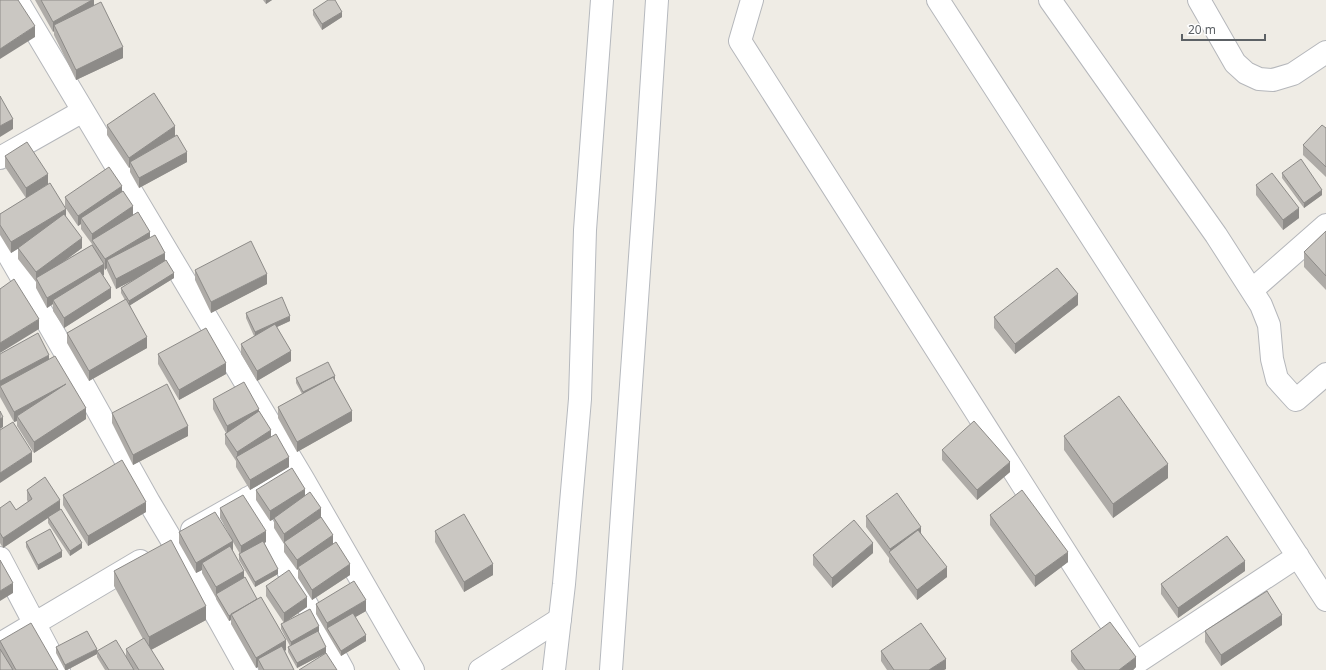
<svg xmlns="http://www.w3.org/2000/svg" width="1326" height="670" viewBox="0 0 1326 670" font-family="'Noto Sans',sans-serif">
  <rect width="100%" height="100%" fill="#efece5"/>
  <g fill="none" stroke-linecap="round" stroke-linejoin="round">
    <!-- street casing -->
    <g stroke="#b5b7bb" stroke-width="24">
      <path id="street" d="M17,0L303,479L413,670
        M752,0L740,41L1136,663L1298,556
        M938,0L1326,600
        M1050,0L1216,235L1261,305L1269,325L1272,359L1277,379L1296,400L1326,374
        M1199,0L1235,63L1246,73L1259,79L1273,80L1293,74L1326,52
        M0,158L83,111
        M0,240L74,368L149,502L218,618L247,670
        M1252,290L1326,225
        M248,498L343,670
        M192,530L282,479
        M0,558L59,670
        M0,644L140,561
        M480,670L560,619"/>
    </g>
    <!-- secondary casing -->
    <g stroke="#b6b9be" stroke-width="24">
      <path id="secondary" d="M554,670L564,584L580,399L585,230L602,0
        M611,670L644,200L657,0"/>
    </g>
    <!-- street -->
    <use href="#street" stroke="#fff" stroke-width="22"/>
    <!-- secondary -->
    <use href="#secondary" stroke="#fff" stroke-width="22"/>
  </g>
  <!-- wall -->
  <path fill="#aeaba7" d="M35,0H94V6L123,58L76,80L54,35V31L53,32Z
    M263,0H272L266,4Z
    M313,10L342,17L322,30L313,15Z
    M107,125L175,136L187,162L139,188L130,172V167L129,168L107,135Z
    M1326,128V177L1303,155V145Z
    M5,156L48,184L34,193L66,217L82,248L66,260L92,245V244L81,229V224L78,226L65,207V197L122,191L133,215L150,238L165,261L174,278L130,305L147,348L89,381L67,343V333L125,300L121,293V288L138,277L116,289L107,270V268L105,270L104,268V275H103L111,298L64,328L53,311V304L47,308L36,288V282L18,259V248H19L11,253L0,235V214L26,198L5,167Z
    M1282,173L1322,195L1304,208L1282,178Z
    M1256,185L1299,218L1283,230L1256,195Z
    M1326,231V290L1304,267V252Z
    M195,270L267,284L211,313L195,280Z
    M1078,305L1015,354L994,328V317Z
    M246,313L290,321L277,327L291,361L257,381L241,354V344L254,336L246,318Z
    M0,354L49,359L86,419L34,453L17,426V421L14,422L0,397Z
    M158,354L226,374L179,400L158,364Z
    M296,378L335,381L352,421L297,452L278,418V407L302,394L296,383Z
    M213,399L259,411L271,437L289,467L250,490L236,467V461L225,444V434L226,433L213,409Z
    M112,413L188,436L133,465L112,423Z
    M1064,436L1168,478L1113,518L1064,450Z
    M942,450L1010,472L977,500L942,460Z
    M27,490L60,509L82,548L70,556L48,523V518L3,548L0,543V508L16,510L28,502L27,500Z
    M256,490L305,496L321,518L333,544L350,575L312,600L298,578V569L297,570L284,552V544L274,528V519L270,521L256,500Z
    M63,495L146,512L88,546L63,505Z
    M220,508L266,542L264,543L278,574L255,587L239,560V554H240L233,542V551L244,578L286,650L285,651L294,670H259L258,667L256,668L231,624V620L229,621L216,599V597V598L202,573V570L196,573L179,543V532L229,534L220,518Z
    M990,515L1068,562L1035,587L990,525Z
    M866,516L921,533L947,577L917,600L889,562V558L866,527Z
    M435,531L493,575L464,592L435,542Z
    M26,542L62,557L38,570L26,547Z
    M873,553L832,588L813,565V555Z
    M114,571L206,620L151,650L164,670H105L97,657V651L126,658V649L143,639L114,586Z
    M1245,571L1178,618L1161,594V584Z
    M266,586L307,607L288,620L319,631L318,632L325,653L297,668L288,652V647L290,646L281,629V624L284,623L266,596Z
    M316,604L366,611L355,617L366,641L341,656L316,614Z
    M1282,625L1221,666L1205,642V631Z
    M0,641L58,670H0Z
    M56,647L97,654L67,670H65L56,653Z
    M881,651L946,669L944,670H887L881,661Z
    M1071,651L1136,667L1133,670H1078L1071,661Z"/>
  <!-- shaded-wall -->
  <path fill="#8d8b88" d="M92,0H94V9L54,25V31L53,32V22Z
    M266,0H272L266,4Z
    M342,12V17L322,30V24Z
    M35,26V37L0,59V49Z
    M123,47V58L76,80V70Z
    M13,119V129L0,137V126Z
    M175,126V136L130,162V167L129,168V158Z
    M187,152V162L139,188V178Z
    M48,174V184L26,198V188Z
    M122,186V197L81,218V224L78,226V216Z
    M1322,190V195L1304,208V203Z
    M133,206V217L92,240V244V234Z
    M1299,208V218L1283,230V220Z
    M66,209V219L11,253V242Z
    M150,232V242L107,260V268L105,270V259Z
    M82,238V248L37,281L36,278V272Z
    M165,253V264L116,289V279Z
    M104,264V275L55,303L53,300V304L47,308V298Z
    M174,273V278L129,306V301Z
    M267,274V284L211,313V302Z
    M111,288V298L64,328V318Z
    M1078,294V305L1015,354V344Z
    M290,316V321L255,337V332Z
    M39,319V329L0,353V343Z
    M147,337V348L89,381V371Z
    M291,351V361L257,381V371Z
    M49,355V365L0,386V381Z
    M226,363V374L179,400V390Z
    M335,376V381L303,397V392Z
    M66,384L17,416V421L14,422V412Z
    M86,408V419L34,453V442Z
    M259,409V420L227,436V426Z
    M352,411V421L297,452V442Z
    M3,417V427L0,429V419Z
    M188,426V436L133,465V455Z
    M271,430V441L237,458V452Z
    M32,452V462L0,483V473Z
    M289,457V467L250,490V480Z
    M1010,462V472L977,500V490Z
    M1168,464V478L1113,518V504Z
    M305,489V500L274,518V519L270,521V511Z
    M60,500V510L3,548V538Z
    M146,502V512L88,546V536Z
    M321,508V519L284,542V534Z
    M921,527V537L890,554V549Z
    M266,531V542L241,556V546Z
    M333,535V545L298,567V569L297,570V560Z
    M233,541V551L202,563V570L196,573V563Z
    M82,543V548L70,556V551Z
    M873,543V553L832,588V578Z
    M62,551V557L38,570V565Z
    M1068,552V562L1035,587V576Z
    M1245,561V571L1178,618V608Z
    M350,564V575L312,600V590Z
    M493,564V575L464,592V582Z
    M947,567V577L917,600V590Z
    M278,569V574L255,587V582Z
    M244,571V581L216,594V598V587Z
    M13,583V593L0,601V591Z
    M307,597V607L284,623V613Z
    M366,600V611L330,632L327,628V623Z
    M206,606V620L149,651V637Z
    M231,615V620L229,621V616Z
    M1282,615V625L1221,666V655Z
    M319,626V631L291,647V642Z
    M366,635V641L341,656V651Z
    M286,640V650L261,665L258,659V667L256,668V658Z
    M326,647V653L297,668V663Z
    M97,649V654L67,670H65V665Z
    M1136,657V667L1133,670H1119Z
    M946,659V669L944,670H929Z"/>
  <!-- building -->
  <path fill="#cac7c2" stroke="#8d8b88" d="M0,0H18L35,26L0,49Z
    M41,0H92L53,22Z
    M328,0H335L342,12L322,24L313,10Z
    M101,2L123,47L76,70L54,25Z
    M154,93L175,126L129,158L107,125Z
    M0,96L13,119L0,126Z
    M1322,125L1326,128V167L1303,145Z
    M177,135L187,152L139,178L130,162Z
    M27,142L48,174L26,188L5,156Z
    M1301,159L1322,190L1304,203L1282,173Z
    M109,167L122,186L78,216L65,197Z
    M1272,173L1299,208L1283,220L1256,185Z
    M50,183L66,209L11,242L0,225V214Z
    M123,191L133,206L92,234L81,218Z
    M138,212L150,232L105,259L92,240Z
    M64,214L82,238L36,272L18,248Z
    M1326,231V276L1304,252Z
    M155,235L165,253L116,279L107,260Z
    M251,241L267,274L211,302L195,270Z
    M92,245L104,264L47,298L36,278Z
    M166,260L174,273L129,301L121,288Z
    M1057,268L1078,294L1015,344L994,317Z
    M100,271L111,288L64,318L53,300Z
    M14,279L39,319L0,343V289Z
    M282,297L290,316L255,332L246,313Z
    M126,299L147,337L89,371L67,333Z
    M275,324L291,351L257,371L241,344Z
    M206,328L226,363L179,390L158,354Z
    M38,333L49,355L0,381V354Z
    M55,356L86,408L34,442L17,416L66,384L14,412L0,386Z
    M328,362L335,376L303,392L296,378Z
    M333,377L352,411L297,442L278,407Z
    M244,382L259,409L227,426L213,399Z
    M167,384L188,426L133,455L112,413Z
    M1119,396L1168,464L1113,504L1064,436Z
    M0,411L3,417L0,419Z
    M259,411L271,430L237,452L225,434Z
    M974,421L1010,462L977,490L942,450Z
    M13,422L32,452L0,473V430Z
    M276,434L289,457L250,480L236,457Z
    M122,460L146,502L88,536L63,495Z
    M292,468L305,489L270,511L256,490Z
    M45,477L60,500L3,538L0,533V508L10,501L16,510L32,499L27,490Z
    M1022,490L1068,552L1035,576L990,515Z
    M310,492L321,508L284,534L274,518Z
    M897,493L921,527L890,549L866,516Z
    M243,495L266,531L241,546L220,508Z
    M61,509L82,543L70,551L48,517Z
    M215,512L233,541L196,563L179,532Z
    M464,514L493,564L464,582L435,531Z
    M321,517L333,535L297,560L284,542Z
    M854,520L873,543L832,578L813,555Z
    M50,529L62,551L38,565L26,542Z
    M918,530L947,567L917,590L889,552Z
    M1227,536L1245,561L1178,608L1161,584Z
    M171,540L206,606L149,637L114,571Z
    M263,541L278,569L255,582L239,554Z
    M336,542L350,564L312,590L298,567Z
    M230,546L244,571L216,587L202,563Z
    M0,560L13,583L0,591Z
    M289,570L307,597L284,613L266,586Z
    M245,577L257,599L229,616L216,594Z
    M354,581L366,600L327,623L316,604Z
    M1267,591L1282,615L1221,655L1205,631Z
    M261,597L286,640L256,658L231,614Z
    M310,609L319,626L291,642L281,624Z
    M353,613L366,635L341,651L327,628Z
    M1110,622L1136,657L1119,670H1085L1071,651Z
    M31,623L58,670H16L0,641Z
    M921,623L946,659L929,670H894L881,651Z
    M87,631L97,649L65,665L56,647Z
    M318,631L326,647L297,663L288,647Z
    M144,638L164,670H139L126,649Z
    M116,640L134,670H109L97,651Z
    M282,646L294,670H264L258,659Z
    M0,649L13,670H0Z
    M326,653L337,670H299Z"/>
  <!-- scale -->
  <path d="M1182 34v6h83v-6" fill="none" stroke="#5c6165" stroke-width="2"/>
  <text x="1188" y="34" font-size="12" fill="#5c6165" stroke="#ffffff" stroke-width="3" paint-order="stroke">20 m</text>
</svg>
